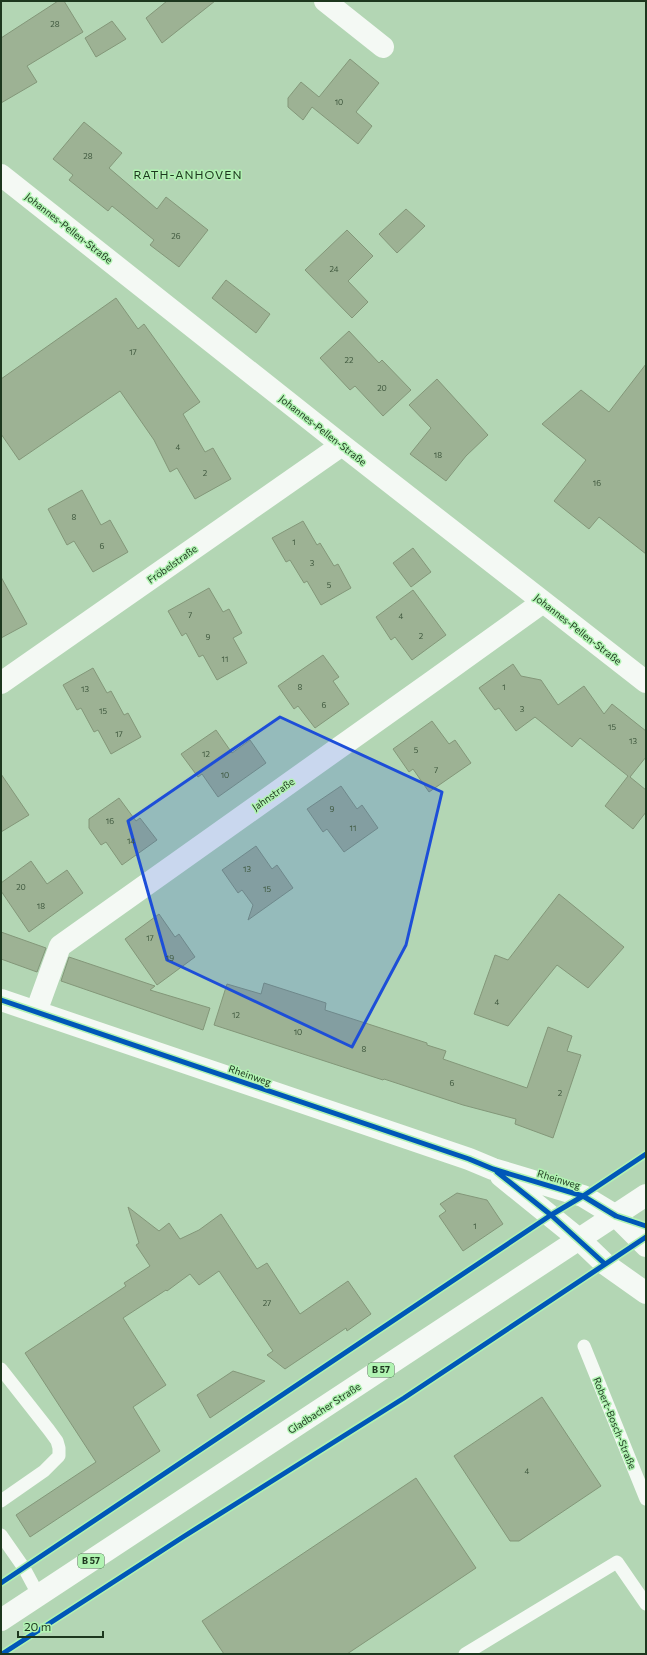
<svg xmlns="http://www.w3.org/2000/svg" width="647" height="1655" viewBox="0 0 647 1655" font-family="Commissioner,sans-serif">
  <rect width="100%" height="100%" fill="#b3d6b4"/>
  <!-- building -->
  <path fill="#9db294" stroke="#839779" d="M58,1H64L83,32L27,66L37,82L1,103V38Z
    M167,1H215L162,43L146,18Z
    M112,21L126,39L96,57L85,38Z
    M350,59L379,83L356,112L372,126L358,144L312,107L303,120L288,107V98L301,82L319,97Z
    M84,122L122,153L109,168L157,209L166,197L208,230L179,267L150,245L154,240L112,206L108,211L69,180L73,175L53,159Z
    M406,209L425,226L397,253L379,234Z
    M347,230L373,256L348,281L368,302L352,318L305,270Z
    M226,280L270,314L256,333L212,298Z
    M116,298L138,329L144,324L200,402L183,414L205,452L213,448L231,479L195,499L177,468L170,472L154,440L120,391L19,460L1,434V379Z
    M349,331L379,363L382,360L411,390L383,416L355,386L350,390L320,358Z
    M646,364V554L599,517L589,529L554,501L586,460L542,424L581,390L609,412Z
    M437,379L488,435L466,456L446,481L410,454L431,428L409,405Z
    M82,490L101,525L110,520L128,552L93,572L74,541L67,545L48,509Z
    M303,521L317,545L320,543L334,566L338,564L351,588L321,605L307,581L304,583L290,560L286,562L272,538Z
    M413,548L431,572L411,587L393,563Z
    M1,577L27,624L1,638Z
    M209,588L223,612L229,609L242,633L233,638L247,663L217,680L203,655L199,657L186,633L182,636L168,611Z
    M413,590L446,635L412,660L395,637L391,640L376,617Z
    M323,655L339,677L333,681L349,704L315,728L298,706L294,709L278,686Z
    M513,664L521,676L541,680L558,705L584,686L604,714L612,704L646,731V757L630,777L646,790V812L633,829L605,806L628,776L580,738L572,747L535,717L516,731L499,708L495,710L479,688Z
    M93,668L107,693L111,691L124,715L128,713L141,737L111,754L98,730L94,732L81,708L77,710L63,685Z
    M432,721L449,744L455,740L471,763L429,792L413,769L409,772L393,749Z
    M216,730L232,753L250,740L266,763L218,797L202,774L198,777L181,754Z
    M1,774L29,815L1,832Z
    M341,786L357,809L362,805L378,828L344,852L327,829L323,832L307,809Z
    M119,798L136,821L140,818L157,840L122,865L106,842L101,845L89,828V819Z
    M256,846L272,869L277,865L293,888L248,920L253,905L242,890L238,893L222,870Z
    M31,861L47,884L67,870L83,893L29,932L1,891V883Z
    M559,894L624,947L588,988L557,965L508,1026L474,1014L495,955L508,960Z
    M159,914L175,937L179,934L195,957L157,985L125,939Z
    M1,932L46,948L37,972L1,959Z
    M69,957L155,986L150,990L210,1008L203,1030L61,981Z
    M264,983L326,1003L325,1010L427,1043V1045L446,1051L443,1059L527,1088L548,1027L572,1036L567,1051L581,1055L553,1138L515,1124L516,1119L463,1105L384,1079L383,1080L214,1025L227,984L261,994Z
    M457,1193L487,1200L503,1224L463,1251L439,1216L446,1211L440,1204Z
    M128,1207L159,1231L169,1223L180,1239L199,1230L221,1214L257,1269L267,1263L300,1314L348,1281L371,1314L347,1331L346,1328L285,1369L267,1355L273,1351L219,1271L199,1285L190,1274L167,1291L166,1290L123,1318L166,1385L133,1407L160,1451L30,1537L16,1515L96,1462L25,1353L126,1286L124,1283L150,1266L136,1245L139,1243Z
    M233,1371L265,1381L210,1418L197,1395Z
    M542,1397L601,1486L519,1541H510L454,1456Z
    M416,1478L476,1568L347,1654H224L202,1621Z"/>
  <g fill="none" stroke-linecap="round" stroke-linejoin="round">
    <!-- service -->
    <path stroke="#f4f9f4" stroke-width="13" d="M584,1346L646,1499
      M1,1369L49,1430L57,1441L59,1448V1456L44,1471L1,1501
      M1,1535L24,1568L39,1596
      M465,1654L617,1562L646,1604"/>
    <!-- minor -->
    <path stroke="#f4f9f4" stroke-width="22" d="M325,1L383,47
      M1,175L342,445L646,682
      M1,683L342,445
      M1,1000L469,1159L493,1169L583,1196L616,1216
      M36,1012L60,946L433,681L543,602
      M501,1176L580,1240"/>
    <!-- secondary -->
    <path stroke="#f4f9f4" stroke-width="22" d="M616,1216L646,1246
      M580,1240L605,1264L646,1293"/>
    <!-- primary -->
    <path stroke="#f4f9f4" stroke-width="22" d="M1,1620L646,1195"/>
    <!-- cycleway casing -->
    <g stroke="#b1f3b2" stroke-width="8">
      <path id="cycleway" d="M1,1000L469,1159L493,1169L583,1196L616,1216L646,1226
        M497,1172L551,1215L605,1264
        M1,1583L551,1215L583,1196L646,1154
        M2,1654L183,1537L404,1398L646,1237"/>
    </g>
    <!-- cycleway -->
    <use href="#cycleway" stroke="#0057b8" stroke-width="5"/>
  </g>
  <!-- marked area -->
  <path fill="#1d4ed8" fill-opacity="0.2" stroke="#1d4ed8" stroke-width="3" stroke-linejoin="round" d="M280,717L442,792L406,945L352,1047L167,960L128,821Z"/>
  <g text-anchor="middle" stroke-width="3" stroke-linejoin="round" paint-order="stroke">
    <!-- number labels -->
    <g font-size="8" fill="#3d563c">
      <text x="55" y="27">28</text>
      <text x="339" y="105">10</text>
      <text x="88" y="159">28</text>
      <text x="176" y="239">26</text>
      <text x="334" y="272">24</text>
      <text x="133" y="355">17</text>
      <text x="349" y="363">22</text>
      <text x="382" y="391">20</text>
      <text x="178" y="450">4</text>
      <text x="438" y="458">18</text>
      <text x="205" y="476">2</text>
      <text x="597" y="486">16</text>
      <text x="74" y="520">8</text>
      <text x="294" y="545">1</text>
      <text x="102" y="549">6</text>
      <text x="312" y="566">3</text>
      <text x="329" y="588">5</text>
      <text x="190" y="618">7</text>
      <text x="401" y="619">4</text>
      <text x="421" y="639">2</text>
      <text x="208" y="640">9</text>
      <text x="225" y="662">11</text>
      <text x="300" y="690">8</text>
      <text x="504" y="690">1</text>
      <text x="85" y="692">13</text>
      <text x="324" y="708">6</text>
      <text x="522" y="712">3</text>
      <text x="103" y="714">15</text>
      <text x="612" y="730">15</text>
      <text x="119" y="737">17</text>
      <text x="633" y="744">13</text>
      <text x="416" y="753">5</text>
      <text x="206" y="757">12</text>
      <text x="436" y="773">7</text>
      <text x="225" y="778">10</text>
      <text x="332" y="812">9</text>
      <text x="110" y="824">16</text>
      <text x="353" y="831">11</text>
      <text x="131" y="844">14</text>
      <text x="247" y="872">13</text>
      <text x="21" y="890">20</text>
      <text x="267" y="892">15</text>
      <text x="41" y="909">18</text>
      <text x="150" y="941">17</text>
      <text x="170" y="961">19</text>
      <text x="497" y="1005">4</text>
      <text x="236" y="1018">12</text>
      <text x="298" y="1035">10</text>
      <text x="364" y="1052">8</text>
      <text x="452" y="1086">6</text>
      <text x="560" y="1096">2</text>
      <text x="475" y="1229">1</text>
      <text x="267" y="1306">27</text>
      <text x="527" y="1474">4</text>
    </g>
    <!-- shield labels -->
    <g fill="#b1f3b2" stroke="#496f4a" stroke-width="1">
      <rect x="368" y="1363" width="26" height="14" rx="3"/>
      <rect x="78" y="1554" width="26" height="14" rx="3"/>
    </g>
    <g font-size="9" font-weight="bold" fill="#1d371e">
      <text x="381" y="1373">B 57</text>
      <text x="91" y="1564">B 57</text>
    </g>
    <!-- street labels -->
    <g font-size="10" fill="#1d371e" stroke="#b1f3b2">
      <text transform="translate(69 228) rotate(38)" y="4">Johannes-Pellen-Straße</text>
      <text transform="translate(323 430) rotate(38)" y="4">Johannes-Pellen-Straße</text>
      <text transform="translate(172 564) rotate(-35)" y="4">Fröbelstraße</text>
      <text transform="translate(578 629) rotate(38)" y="4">Johannes-Pellen-Straße</text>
      <text transform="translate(273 794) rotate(-35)" y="4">Jahnstraße</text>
      <text transform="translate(250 1075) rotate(19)" y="4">Rheinweg</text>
      <text transform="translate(559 1179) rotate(17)" y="4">Rheinweg</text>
      <text transform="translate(324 1408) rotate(-33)" y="4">Gladbacher Straße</text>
      <text transform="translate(615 1423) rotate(68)" y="4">Robert-Bosch-Straße</text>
    </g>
    <!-- quarter labels -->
    <g font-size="12" letter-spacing="1" fill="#1d371e" stroke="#b1f3b2">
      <text x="188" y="179">RATH-ANHOVEN</text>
    </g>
  </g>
  <!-- border -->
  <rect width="647" height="1655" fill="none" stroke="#1d371e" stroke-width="4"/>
  <!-- scale -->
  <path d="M18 1631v6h85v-6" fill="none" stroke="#1d371e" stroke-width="2"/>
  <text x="24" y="1631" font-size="12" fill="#1d371e" stroke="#b1f3b2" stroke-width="3" paint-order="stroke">20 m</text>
</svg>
